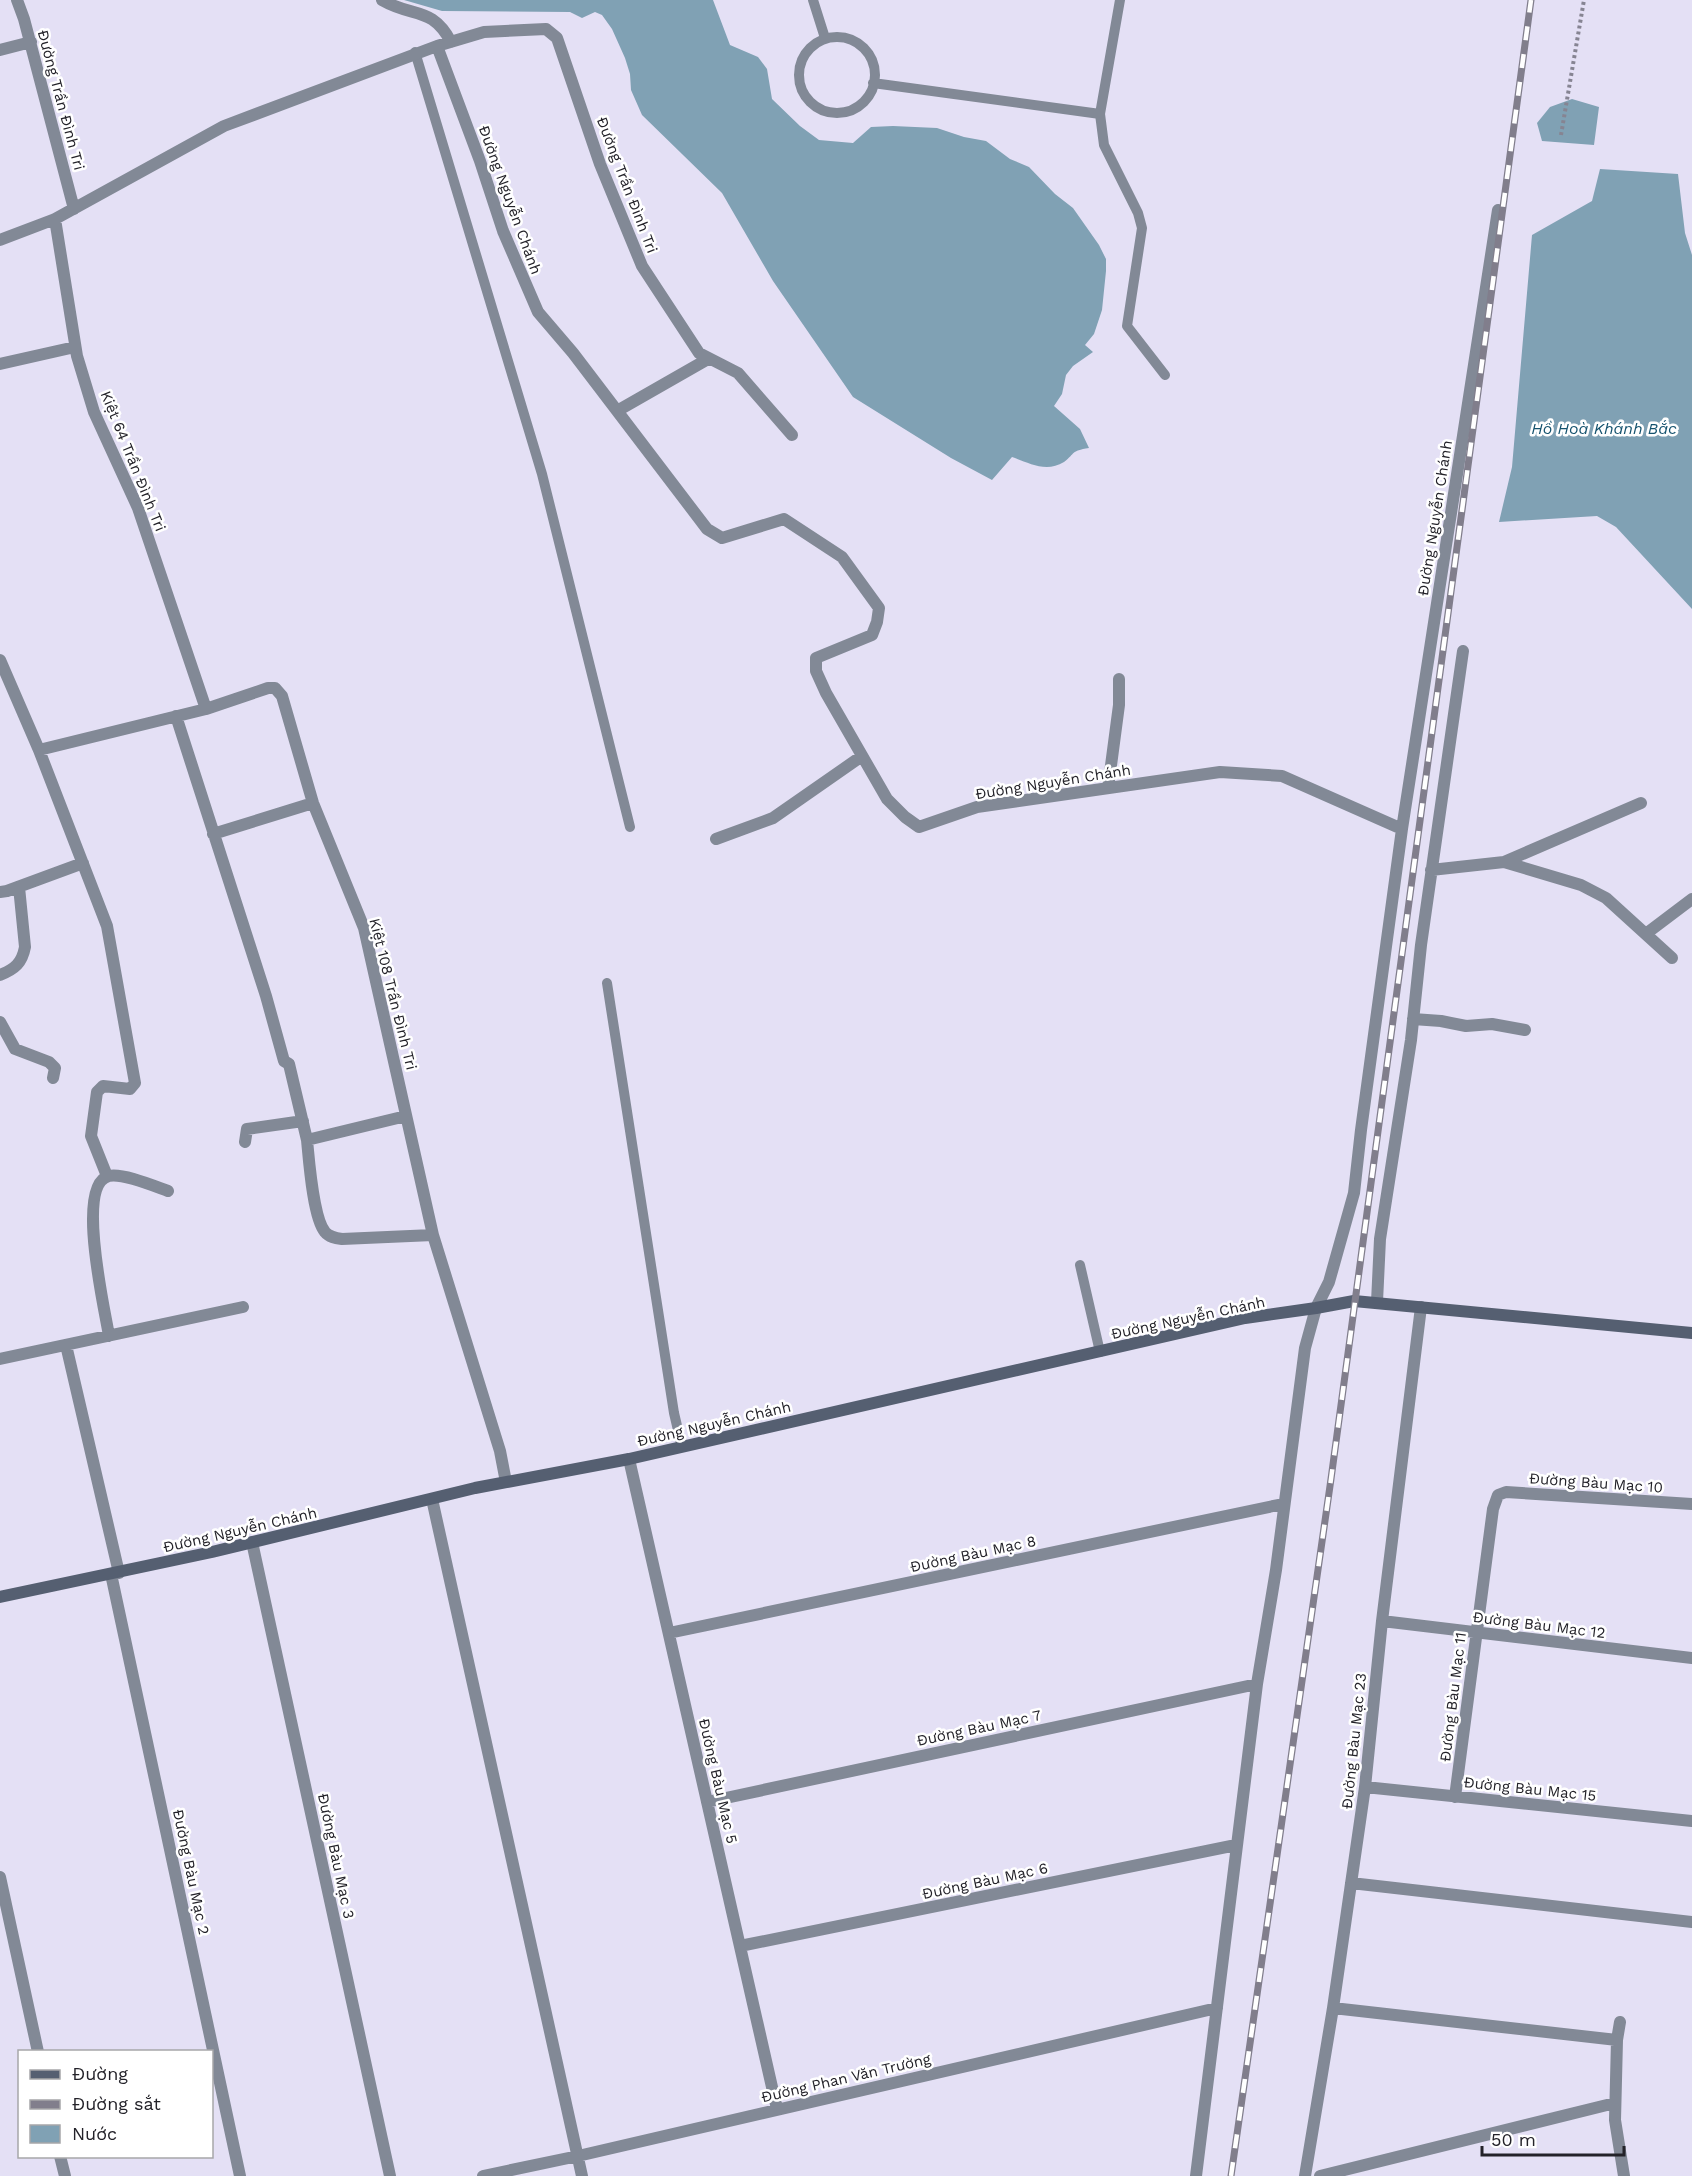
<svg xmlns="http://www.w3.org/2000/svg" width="1692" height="2176" viewBox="0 0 1692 2176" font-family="'Work Sans',sans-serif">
  <rect width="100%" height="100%" fill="#e4e0f5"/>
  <!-- water -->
  <path fill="#80a1b4" d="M404,0H713L730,45L758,57L767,69L772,99L800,126L819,140L853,143L871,127L893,126L937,128L964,137L986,141L1010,159L1029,167L1055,194L1073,208L1099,245L1106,259V271L1102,310L1094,334L1085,345L1093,352L1073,366L1066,375L1062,394L1054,406L1080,429L1089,448C1070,451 1076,453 1064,462C1046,473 1029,463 1012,457L992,480L951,458L853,397L773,281L722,193L642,115L631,90L630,74L625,58L612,29L602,15L595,12L582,18L570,12L442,11Z
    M1572,99L1599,107L1594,145L1542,141L1537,123L1550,107Z
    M1600,169L1678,174L1685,233L1692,255V609L1616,527L1597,516L1499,522L1512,467L1532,235L1592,201Z"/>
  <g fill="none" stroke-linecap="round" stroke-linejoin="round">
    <!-- path -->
    <path stroke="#868492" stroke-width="4" stroke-dasharray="3 3" stroke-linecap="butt" d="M1561,135L1584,0"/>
    <!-- lane -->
    <path stroke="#828996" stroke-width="10" d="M813,0L825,38
      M799 75a38 38 0 1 1 76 0a38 38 0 1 1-76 0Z
      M415,52L542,474L630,827
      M873,83L1100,114L1120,0
      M1100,114L1104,145L1138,213L1142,228L1127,326L1165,375
      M607,983L674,1413L682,1447
      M1080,1265L1100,1352"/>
    <!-- street -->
    <path stroke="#828996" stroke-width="12" d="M17,0L24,19L74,209
      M382,0C413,18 432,6 451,42
      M437,46L480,161L503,231L538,312L573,353L707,529L722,538L784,519L842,557L879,608L877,622L872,635L816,658V671L826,693L887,799L905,817L919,827L977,807L1220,772L1282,776L1402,829
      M0,50L31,42
      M55,219L77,356L94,412L138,508L206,709
      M0,240L55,219L224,126L437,46L484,32L546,29L557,38L600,164L642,266L699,353L738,373L792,435
      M0,364L75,347
      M617,411L708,359
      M0,660L39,750L107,926L135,1083L130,1089L103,1086L97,1092L91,1136L107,1176
      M176,716L266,996L284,1061L289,1064L307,1140L406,1116
      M39,750L206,709L268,688H275L282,696L313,803L364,928L433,1235L500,1451L506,1482
      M1108,788L1119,705V679
      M213,834L313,803
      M716,839L773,818L862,756
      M1504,862L1581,885L1606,898L1672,958
      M1431,870L1504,862L1641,803
      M0,892L7,891L83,863
      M1647,933L1692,899
      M0,975C15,969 22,963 25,947L19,887
      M1413,1019L1441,1021L1466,1026L1492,1024L1525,1030
      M0,1022L15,1049L49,1062L55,1068L53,1078
      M307,1140C309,1160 313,1218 325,1232C329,1237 335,1238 342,1239L433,1235
      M245,1142L247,1129L303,1121
      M1377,1302L1380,1239L1411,1040L1421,945L1463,651
      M109,1336C105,1310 75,1184 109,1176C123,1173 154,1186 168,1191
      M66,1345L119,1573
      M0,1359L243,1307
      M629,1459L777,2109
      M432,1499L582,2176
      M252,1542L390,2176
      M111,1574L240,2176
      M1382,1621L1692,1658
      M669,1633L1283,1504
      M1365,1787L1692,1821
      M1455,1797L1493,1509L1498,1495L1506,1492L1692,1504
      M707,1802L1257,1684
      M0,1877L38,2052
      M1351,1883L1692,1922
      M740,1946L1236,1845
      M1333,2008L1617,2040
      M1620,2022L1617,2040L1615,2120L1624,2176
      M60,2156L65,2176
      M483,2176L578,2156L1217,2008
      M1196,2176L1257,1684L1276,1570L1305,1348L1316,1308L1329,1282L1354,1193L1361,1130L1402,829L1498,210
      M1305,2176L1333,2008L1365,1787L1382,1621L1421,1307
      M1320,2176L1615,2103"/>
    <!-- secondary -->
    <path stroke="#555f71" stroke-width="12" d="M0,1597L212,1552L475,1488L629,1459L1245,1318L1316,1308L1354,1301L1692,1333"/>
    <!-- rail casing -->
    <g stroke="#817e8c" stroke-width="7">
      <path id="rail" d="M1231,2176L1331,1479L1531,0"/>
    </g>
    <!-- rail -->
    <use href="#rail" stroke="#fff" stroke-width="4.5" stroke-dasharray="14" stroke-linecap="butt"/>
  </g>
  <g text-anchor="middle" stroke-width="5" stroke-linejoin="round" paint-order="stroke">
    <!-- street labels -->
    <g font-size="15" fill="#232229" stroke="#fff">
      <text transform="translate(61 100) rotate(75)" y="5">Đường Trần Đình Tri</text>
      <text transform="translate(627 185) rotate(69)" y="5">Đường Trần Đình Tri</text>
      <text transform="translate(510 200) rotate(70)" y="5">Đường Nguyễn Chánh</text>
      <text transform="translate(133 461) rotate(68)" y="5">Kiệt 64 Trần Đình Tri</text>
      <text transform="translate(1435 518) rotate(-81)" y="5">Đường Nguyễn Chánh</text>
      <text transform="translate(1053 782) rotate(-9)" y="5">Đường Nguyễn Chánh</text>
      <text transform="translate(393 994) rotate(76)" y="5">Kiệt 108 Trần Đình Tri</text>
      <text transform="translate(1188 1318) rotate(-12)" y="5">Đường Nguyễn Chánh</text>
      <text transform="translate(714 1424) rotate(-13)" y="5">Đường Nguyễn Chánh</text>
      <text transform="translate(1596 1483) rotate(4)" y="5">Đường Bàu Mạc 10</text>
      <text transform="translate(240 1530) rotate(-13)" y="5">Đường Nguyễn Chánh</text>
      <text transform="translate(973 1554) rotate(-12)" y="5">Đường Bàu Mạc 8</text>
      <text transform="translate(1539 1625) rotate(7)" y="5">Đường Bàu Mạc 12</text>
      <text transform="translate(1453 1697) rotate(-83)" y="5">Đường Bàu Mạc 11</text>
      <text transform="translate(979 1728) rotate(-12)" y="5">Đường Bàu Mạc 7</text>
      <text transform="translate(1354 1741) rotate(-84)" y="5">Đường Bàu Mạc 23</text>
      <text transform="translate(718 1781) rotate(77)" y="5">Đường Bàu Mạc 5</text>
      <text transform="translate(1530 1789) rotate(6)" y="5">Đường Bàu Mạc 15</text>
      <text transform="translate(336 1856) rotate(78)" y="5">Đường Bàu Mạc 3</text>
      <text transform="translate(191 1872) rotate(78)" y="5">Đường Bàu Mạc 2</text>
      <text transform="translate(985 1881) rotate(-12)" y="5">Đường Bàu Mạc 6</text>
      <text transform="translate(846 2078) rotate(-13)" y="5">Đường Phan Văn Trường</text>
    </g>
    <!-- water labels -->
    <g font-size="16" font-style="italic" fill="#14526e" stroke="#fff">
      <text x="1604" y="434">Hồ Hoà Khánh Bắc</text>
    </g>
  </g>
  <!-- legend -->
  <rect x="18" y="2050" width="195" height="108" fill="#ffffff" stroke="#a7a7a9" stroke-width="1.5"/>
  <rect x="30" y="2070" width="30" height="9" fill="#555f71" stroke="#a7a7a9" stroke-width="1.5"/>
  <text x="72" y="2080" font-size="18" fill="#232229">Đường</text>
  <rect x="30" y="2100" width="30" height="9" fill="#817e8c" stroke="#a7a7a9" stroke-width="1.5"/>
  <text x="72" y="2110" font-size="18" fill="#232229">Đường sắt</text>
  <rect x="30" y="2125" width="30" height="18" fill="#80a1b4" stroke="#a7a7a9" stroke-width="1.5"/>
  <text x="72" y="2140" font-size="18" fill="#232229">Nước</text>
  <!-- scale -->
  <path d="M1482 2146v9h142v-9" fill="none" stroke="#232229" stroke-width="3"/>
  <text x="1491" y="2146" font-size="18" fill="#232229" stroke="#ffffff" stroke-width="4.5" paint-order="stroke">50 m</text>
</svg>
